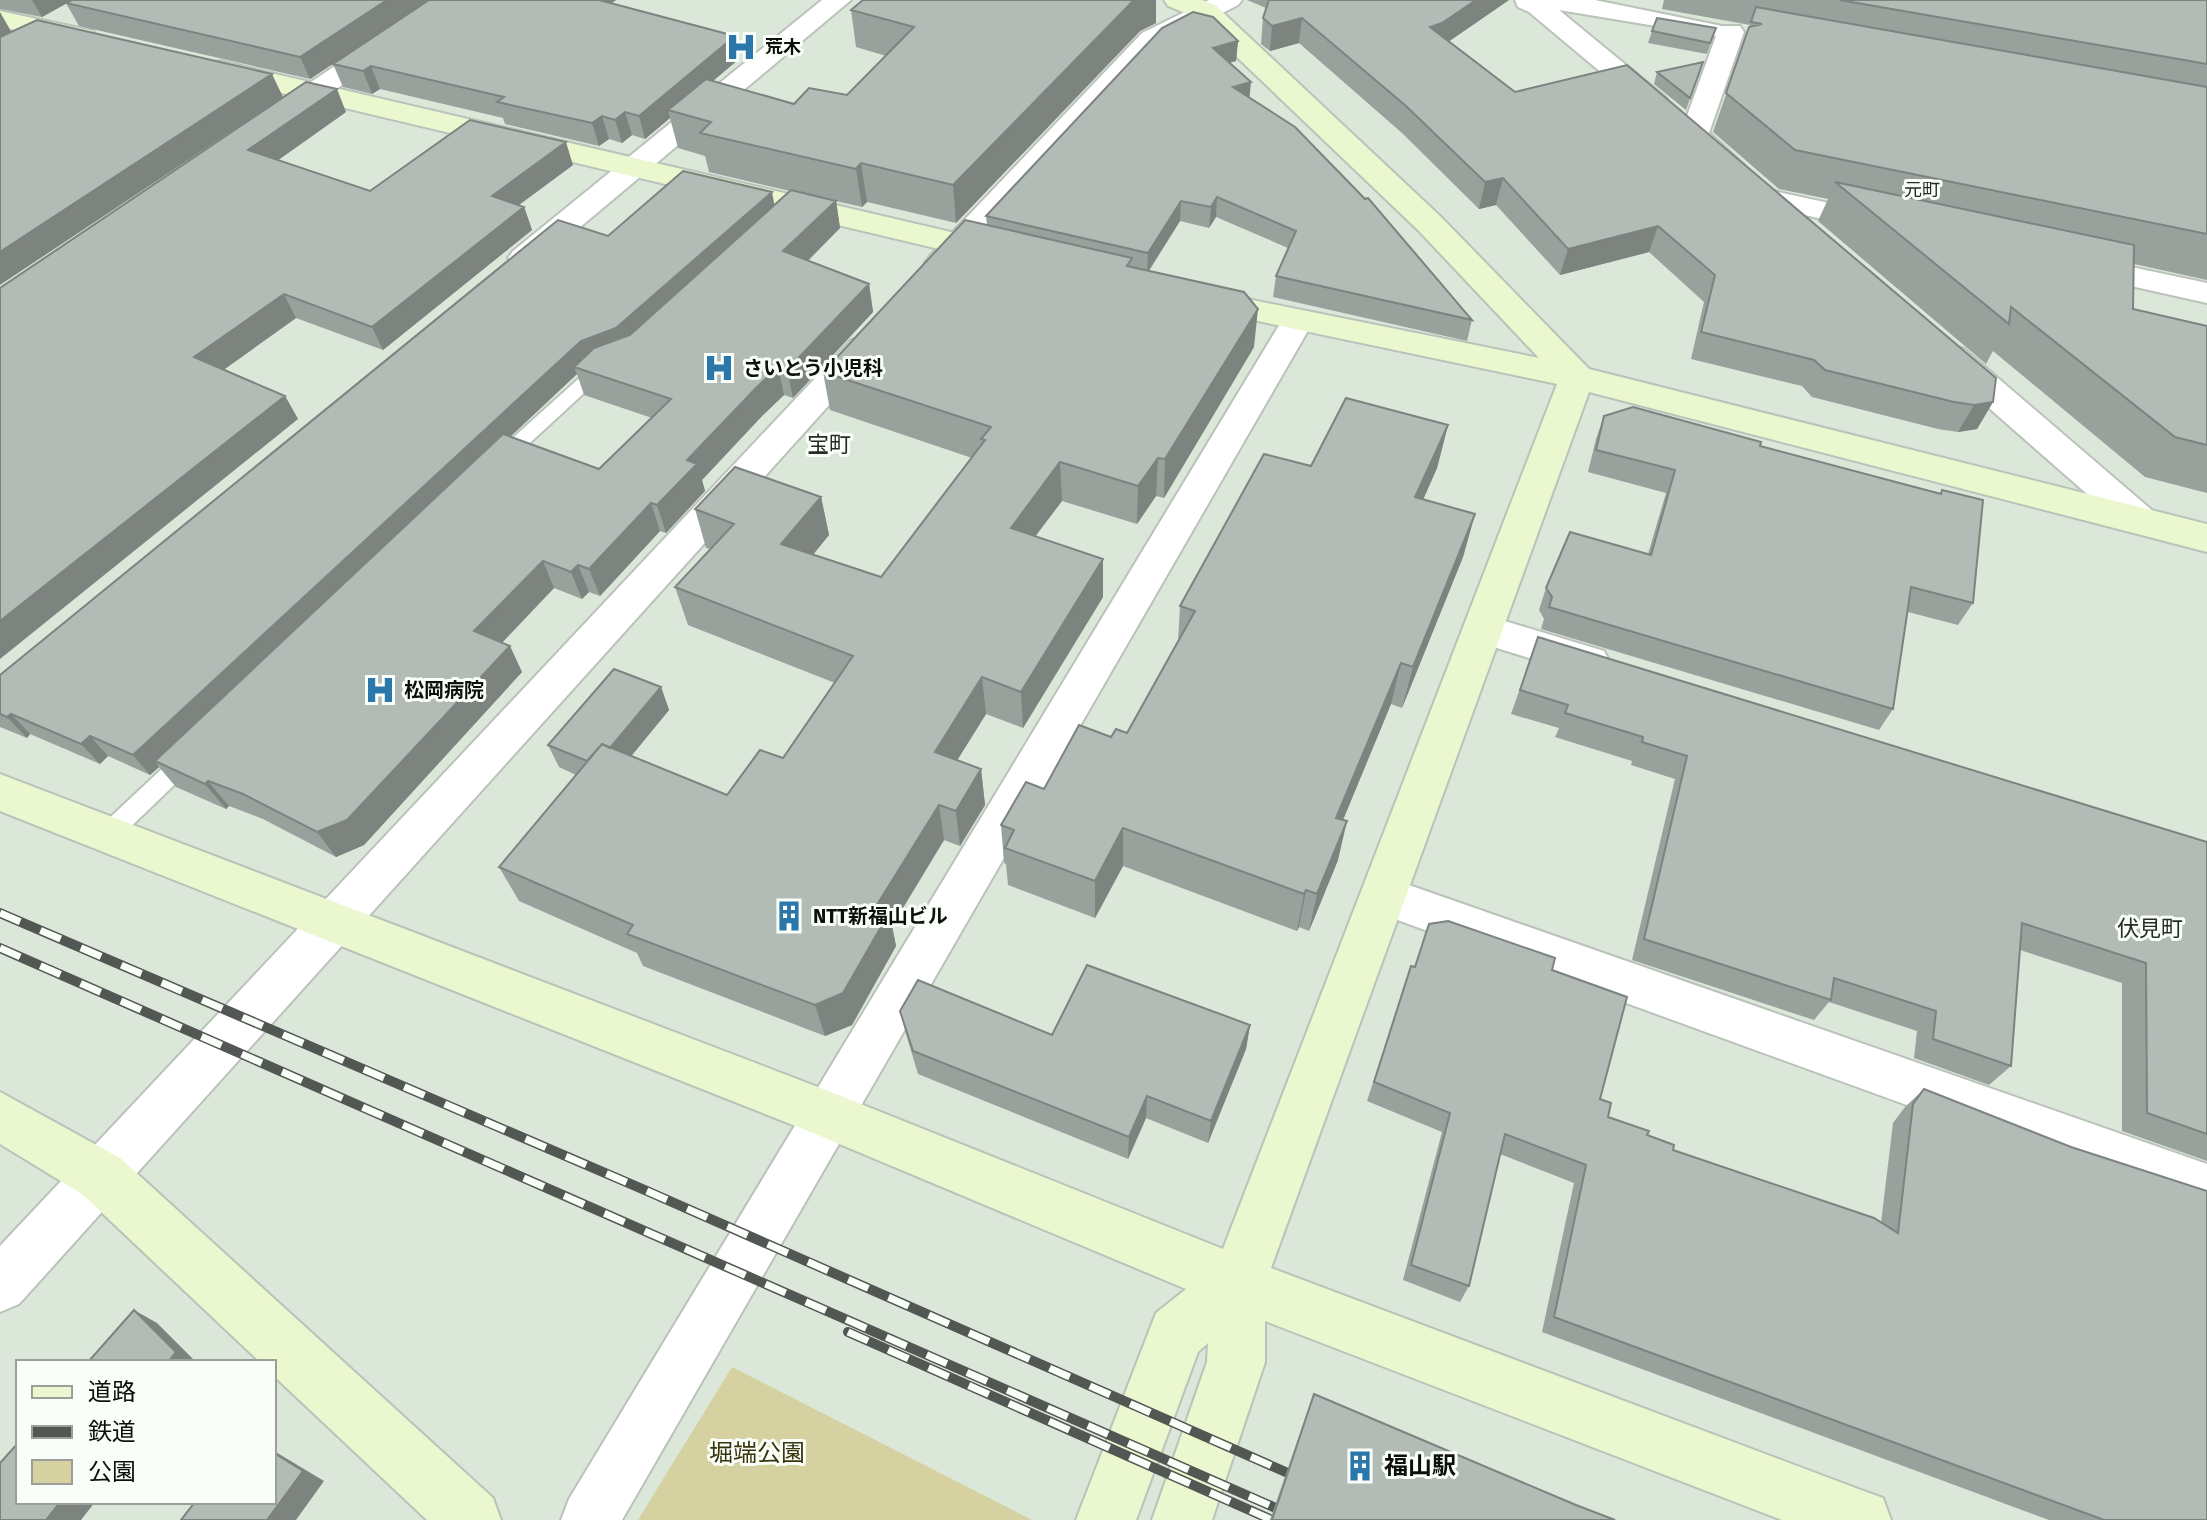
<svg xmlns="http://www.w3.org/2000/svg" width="2207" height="1520" viewBox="0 0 2207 1520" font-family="'Fira Sans','Noto Sans JP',sans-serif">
  <rect width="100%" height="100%" fill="#ebf2ea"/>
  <!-- built -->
  <path fill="#dae7d9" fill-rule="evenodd" d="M0,0H2207V1520H0ZM18,1362H274V1502H18Z"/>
  <!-- green -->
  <path fill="#d6d1a1" d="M732,1367L1032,1520H638Z"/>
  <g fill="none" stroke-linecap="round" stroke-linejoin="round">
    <!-- lane casing -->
    <g stroke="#bbc2ba" stroke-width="4">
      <path id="lane" d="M602,361L611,367L608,371L508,463H494V455L596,363Z
        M190,747L198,750L201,756L198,762L117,840L109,842L101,840L98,833L101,826L182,750Z"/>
    </g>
    <!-- street casing -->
    <g stroke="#bbc2ba" stroke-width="4">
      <path id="street" d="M434,0H464L286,124H266L262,118L266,112Z
        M822,0H851L535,265H513L508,258L513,251Z
        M1209,0H1242L1238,5L1160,45L952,270H930L925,263L930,256L1142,33Z
        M1515,0H1595L1722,26H1740L1744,32L1709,133L1744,165L1739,171H1719L1680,135L1716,36L1559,10L1666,98L1670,104L1666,110H1646L1529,12L1518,7Z
        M1769,190L1889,216L1893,222L1889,228L1878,231L1758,205L1754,199L1758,193Z
        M2079,256L2207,283V303L2068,272L2063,265L2068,258Z
        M1297,312L1309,315L1313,322L622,1520H561L569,1499L1281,322L1285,315Z
        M863,337L875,340L880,347L875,354L19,1304L0,1312V1246L851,340Z
        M1952,346L1964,349L2154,512L2159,521L2154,530L2141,534L2128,530L1940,365L1935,357L1940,349Z
        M1485,615L1604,651L1610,662L1604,673L1590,677L1471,640L1465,630L1471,620Z
        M1386,877L2207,1164V1214L1370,910L1364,896L1370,882Z"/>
    </g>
    <!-- secondary casing -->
    <g stroke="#bbc2ba" stroke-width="4">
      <path id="secondary" d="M1164,0H1202L1215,5L1440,216L1589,369L2207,524V552L1589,392L1271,1268L1861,1490L1883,1498L1891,1520H1782L1265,1321V1362L1212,1520H1152L1207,1362L1208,1343L1198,1352L1136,1520H1076L1156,1313L1186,1289L813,1133L0,811V774L831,1092L1223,1249L1557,384L1186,306L1181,299L1186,292L1198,289L1539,358L1418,230L1195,17L1168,6Z
        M0,11L93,31L97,37L93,43L83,45L0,27Z
        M220,61L1002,244L1014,247L1018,254L1014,261L1002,264L210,76L206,70L210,64Z
        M0,1092L120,1158L493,1498L501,1520H427L274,1376V1362H260L82,1194L0,1144Z"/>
    </g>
    <!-- lane -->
    <use href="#lane" fill="#fff" fill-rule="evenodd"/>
    <!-- street -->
    <use href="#street" fill="#fff" fill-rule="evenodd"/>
    <!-- secondary -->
    <use href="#secondary" fill="#ebf7ce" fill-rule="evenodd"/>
    <!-- rail casing -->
    <g stroke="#535753" stroke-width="10">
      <path id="rail" d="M0,913L647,1191L1306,1481
        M0,948L1303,1520
        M848,1332L1272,1520"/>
    </g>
    <!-- rail -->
    <use href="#rail" stroke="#f9fff8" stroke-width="7" stroke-dasharray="22" stroke-linecap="butt"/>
  </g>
  <!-- wall -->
  <path fill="#99a19d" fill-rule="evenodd" d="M0,0H429L310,79L79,26L66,3L42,17L0,9Z
    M429,0H616L611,3L739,59L713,81L794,104L847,95L886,56L856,47L851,10L1156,23L1140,31L956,223L867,202L862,207L836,201L840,228L808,261L869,284L873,312L793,398L784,395L762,416L702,480L705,491L666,533L660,531L600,596L589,592L582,599L554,588L502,643L522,672L364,845L336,857L263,819L229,806L226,809L176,787L159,767L150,775L108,756L100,764L30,734L27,738L0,727V675L608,236L775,205L790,191L709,172L705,156L678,148L670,118L645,139L632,135L622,143L609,139L599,146L505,124L503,118L380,89L372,94L343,87L333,64ZM577,374L584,395L652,418L599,469L510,436Z
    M1247,0H1509L1449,41L1515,92L1993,402L1977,429L1958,432L1938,429L1812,397L1802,386L1691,359L1704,302L1649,252L1560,275L1496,205L1479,209L1402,133L1299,43L1270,51L1261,44L1263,18L1266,8Z
    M1664,0H2207V280L2134,264L2133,309L2207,326V493L2145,477L1993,351L1986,364L1818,221L1828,199L1779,189L1713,132L1750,25L1662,9Z
    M1716,28L1707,54L1648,43L1652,31Z
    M1238,41L1236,61L1229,63L1249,97L1472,320L1467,341L1273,297L1276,276L1288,248L1216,217L1209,228L1180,221L1149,271L1254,347L1164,498L1156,496L1137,524L1062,501L1035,536L1103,597L1023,728L986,714L957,760L981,769L985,805L960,846L944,840L892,926L896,946L852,1025L825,1036L643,966L637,953L519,901L499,867L576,775L559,767L548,745L661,687L669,710L631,756L727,795L783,758L835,683L688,625L675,587L711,549L706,548L695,509L821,497L829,535L813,555L881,577L972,458L830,410L823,372L987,225L986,216Z
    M1703,62L1686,110L1654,84L1657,72Z
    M346,112L278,160L370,191L573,165L519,205L524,207L532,230L383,350L296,318L223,370L285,396L298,419L0,288Z
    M1604,416L1760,446L1940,493L1942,490L1973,603L1958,625L1908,612L1893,709L1879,730L1541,629L1544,619L1539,610L1546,588L1648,554L1666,493L1588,472L1596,439Z
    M1448,425L1437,468L1423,500L1475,514L1463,557L1402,708L1391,704L1343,820L1338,860L1309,931L1299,927L1297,931L1123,866L1095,918L1008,885L1006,864L1004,863L1001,825L1044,789L1111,737L1127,733L1178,641L1180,606L1311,466Z
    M1538,637L2207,842V1161L2122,1131V983L2020,950L2011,1066L1989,1085L1914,1058L1917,1031L1829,1002L1814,1020L1632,960L1675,779L1631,765L1632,761L1555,737L1559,728L1511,714Z
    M1411,966L1415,967L1552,970L1608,1117L1647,1135L1673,1150L1881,1223L1893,1123L1905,1107L1924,1089L2207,1520H2049L1542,1332L1574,1183L1500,1154L1469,1286L1460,1302L1403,1280L1442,1132L1367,1101Z
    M900,1011L1052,1035L1250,1025L1246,1049L1208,1143L1146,1118L1128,1159L918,1074L906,1034Z
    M1314,1394L1576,1505L1615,1520H1270L1307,1413Z"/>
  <!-- shaded-wall -->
  <path fill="#7d837f" d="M32,0H73L42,17Z
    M387,0H429L310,79L300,57Z
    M586,0H616L591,19Z
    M1134,0H1156V23L1140,31L956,223L953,185Z
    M1476,0H1509L1438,49L1430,27Z
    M0,12L12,33L0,41Z
    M1302,18L1299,43L1270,51L1272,26Z
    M735,36L739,59L676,112L668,110L670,118L645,139L639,116Z
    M1238,41L1236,61L1211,67L1213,48Z
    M371,66L380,89L372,94L363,71Z
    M272,74L283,97L0,285V252Z
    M1251,82L1249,102L1233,87Z
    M337,89L346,112L260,173L248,150Z
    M625,112L632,135L622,143L615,120Z
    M602,116L609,139L599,146L592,123Z
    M566,142L573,165L500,219L492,196Z
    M861,163L867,202L862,207L856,169Z
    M1503,178L1496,205L1479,209L1485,182Z
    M772,192L776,213L622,350L574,367L577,374L162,765L155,761L159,767L150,775L133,755L581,341Z
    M1217,197L1216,217L1209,228L1211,207Z
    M836,201L840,228L789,279L783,251Z
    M1181,201L1180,221L1147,273L1148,253Z
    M524,207L532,230L383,350L372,327Z
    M1658,226L1649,252L1560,275L1568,249Z
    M869,284L873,312L793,398L787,370Z
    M284,294L296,318L208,381L194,357Z
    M1258,309L1254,347L1164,498L1165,459Z
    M778,367L784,395L762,416L702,480L705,491L666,533L657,505L687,460L756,388Z
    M285,396L298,419L0,659V621Z
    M1993,402L1977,429L1958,432L1974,405Z
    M1448,425L1437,468L1405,540L1415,497Z
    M1158,458L1156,496L1137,524L1138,486Z
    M1060,462L1062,501L1013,566L1011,528Z
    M821,497L829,535L790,582L781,544Z
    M651,503L660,531L600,596L589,569Z
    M1475,514L1463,557L1402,708L1413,667Z
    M1103,559V597L1023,728L1021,692Z
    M543,561L554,588L487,658L474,631Z
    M578,565L589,592L582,599L571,572Z
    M510,646L522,672L364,845L336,857L317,832Z
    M1401,663L1391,704L1328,856L1336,818Z
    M982,677L986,714L940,788L935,752Z
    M661,687L669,710L606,787L596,765Z
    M11,714L30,734L27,738L7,717Z
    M90,736L108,756L100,764L81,744Z
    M981,769L985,805L960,846L956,811Z
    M208,781L229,806L226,809L205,784Z
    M939,805L944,840L892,926L896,946L852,1025L825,1036L815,1005Z
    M1347,821L1338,860L1309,931L1317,894Z
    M1123,828V866L1095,918V881Z
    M1306,890L1299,927L1297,931L1304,894Z
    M1250,1025L1246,1049L1208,1143L1211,1121Z
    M1147,1096L1146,1118L1128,1159L1129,1137Z
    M134,1310L157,1323L196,1362H168Z
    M274,1451L324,1481L296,1520H267Z
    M60,1502H95L81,1520H46Z"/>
  <!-- building -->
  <path fill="#b2bbb6" stroke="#7d837f" stroke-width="2" d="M72,0H387L300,57L66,3Z
    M429,0H599L735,36L639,116L625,112L615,120L602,116L592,123L497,102L504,97L371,66L363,71L333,64Z
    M863,0H1134L953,185L861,163L856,169L700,133L711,122L668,110L706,79L794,104L809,88L847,95L914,27L851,10Z
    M1269,0H1476L1442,23L1430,27L1515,92L1627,65L1996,378L1993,402L1974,405L1954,402L1825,370L1814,360L1701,332L1715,275L1658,226L1568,249L1503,178L1485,182L1406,106L1302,18L1272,26L1263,18Z
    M1840,0H2207V64Z
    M1756,7L2207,87V234L1795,150L1726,93L1749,27L1762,24L1751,22Z
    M1193,12L1213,17L1238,41L1213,48L1251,82L1233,87L1295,127L1365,199L1368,198L1472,320L1276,276L1296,231L1217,197L1211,207L1181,201L1148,253L986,216L1162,28Z
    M1657,18L1716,28L1710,43L1652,31Z
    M37,20L272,74L0,252V37Z
    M1703,62L1690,98L1657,72Z
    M306,82L337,89L248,150L370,191L470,120L566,142L492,196L524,207L372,327L284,294L194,357L285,396L0,621V288Z
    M683,171L772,192L616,328L581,341L133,755L90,736L81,744L11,714L7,717L0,714V675L558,220L608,236Z
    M1835,182L2134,245L2133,309L2207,326V445L2175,437L2011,307L2009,324Z
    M791,190L836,201L783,251L869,284L787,370L778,367L756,388L687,460L697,464L657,505L651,503L589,569L578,565L571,572L543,561L474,631L510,646L347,820L317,832L243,794L208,781L205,784L155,761L503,434L599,469L671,399L574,367L594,348L630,335Z
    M965,220L1132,258L1127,266L1244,292L1258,309L1165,459L1158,458L1138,486L1060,462L1011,528L1103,559L1021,692L982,677L935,752L981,769L956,811L939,805L875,908L889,913L843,993L815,1005L627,934L633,925L499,867L602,744L727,795L760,750L783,758L853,656L675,587L734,524L695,509L735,467L821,497L781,544L881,577L985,440L981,439L991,427L823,372Z
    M1346,398L1448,425L1415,497L1475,514L1413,667L1401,663L1336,818L1347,821L1317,894L1306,890L1304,894L1123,828L1095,881L1005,848L1014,830L1001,825L1026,782L1044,789L1079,725L1111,737L1116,729L1127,733L1195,611L1180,606L1264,454L1311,466Z
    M1633,407L1761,442L1760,446L1941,494L1942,490L1983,500L1973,603L1911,587L1893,709L1549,607L1552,597L1546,588L1570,532L1651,555L1675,470L1596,450L1604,416Z
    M1538,637L2207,842V1134L2147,1113L2146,963L2022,923L2011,1066L1933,1039L1936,1011L1834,978L1831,1000L1644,939L1687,756L1642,742L1643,737L1565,713L1568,705L1520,690Z
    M614,669L661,687L610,748L602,744L587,761L548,745Z
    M1448,921L1555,958L1552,970L1627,997L1600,1099L1611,1103L1608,1117L1649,1131L1647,1135L1674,1145L1673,1150L1874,1218L1898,1233L1913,1104L1924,1089L2071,1147L2207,1191V1520H2104L1554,1317L1586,1165L1505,1134L1469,1286L1411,1265L1450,1113L1374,1082L1411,966L1415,967L1429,924Z
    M1087,965L1250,1025L1211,1121L1147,1096L1129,1137L913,1051L900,1011L918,980L1052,1035Z
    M134,1310L176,1352L168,1362H88Z
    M1314,1394L1576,1505L1615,1520H1272Z
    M18,1443V1502H60L46,1520H0V1463Z
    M274,1453L303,1471L267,1520H181L195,1502H274Z"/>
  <!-- icons -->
  <defs>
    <g id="hospital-bare" transform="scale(2.4)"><path d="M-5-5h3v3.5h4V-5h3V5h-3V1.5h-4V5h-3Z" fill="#2c77aa" stroke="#f9fff8" stroke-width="2.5" paint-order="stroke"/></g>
    <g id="building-bare" transform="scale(2.4)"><path d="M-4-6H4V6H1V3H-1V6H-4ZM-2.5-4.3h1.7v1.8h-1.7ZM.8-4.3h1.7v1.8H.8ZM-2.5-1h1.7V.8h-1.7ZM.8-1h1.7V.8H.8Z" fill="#2c77aa" stroke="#f9fff8" stroke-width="2.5" paint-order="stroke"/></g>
  </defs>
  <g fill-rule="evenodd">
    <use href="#hospital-bare" x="741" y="47"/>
    <use href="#hospital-bare" x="719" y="368"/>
    <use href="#hospital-bare" x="380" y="690"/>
    <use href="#building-bare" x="789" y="916"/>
    <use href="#building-bare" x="1360" y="1466"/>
  </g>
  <g text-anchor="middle" stroke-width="6" stroke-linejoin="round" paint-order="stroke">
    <!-- far-poi labels -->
    <g font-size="18" font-weight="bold" fill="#0d0f0d" stroke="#f9fff8" text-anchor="start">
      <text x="765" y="53">荒木</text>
    </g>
    <!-- far-neighbourhood labels -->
    <g font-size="18" fill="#262b26" stroke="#f9fff8">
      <text x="1922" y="196">元町</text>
    </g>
    <!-- poi labels -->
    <g font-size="20" font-weight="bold" fill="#0d0f0d" stroke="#f9fff8" text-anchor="start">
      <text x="743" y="375">さいとう小児科</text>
      <text x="404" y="697">松岡病院</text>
      <text x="813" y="923">NTT新福山ビル</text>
    </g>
    <!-- neighbourhood labels -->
    <g font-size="22" fill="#262b26" stroke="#f9fff8">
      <text x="829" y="452">宝町</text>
      <text x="2150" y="936">伏見町</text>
    </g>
    <!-- near-park labels -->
    <g font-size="24" fill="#39340c" stroke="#f9fff8">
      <text x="757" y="1461">堀端公園</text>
    </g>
    <!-- near-poi labels -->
    <g font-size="24" font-weight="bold" fill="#0d0f0d" stroke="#f9fff8" text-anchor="start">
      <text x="1384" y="1474">福山駅</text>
    </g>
  </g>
  <!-- legend -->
  <rect x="16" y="1360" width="260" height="144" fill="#f9fff8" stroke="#9b9f9a" stroke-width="2"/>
  <rect x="32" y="1386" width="40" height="12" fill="#ebf7ce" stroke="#9b9f9a" stroke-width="2"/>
  <text x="88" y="1400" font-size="24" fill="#0d0f0d">道路</text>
  <rect x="32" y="1426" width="40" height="12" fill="#535753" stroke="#9b9f9a" stroke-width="2"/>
  <text x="88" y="1440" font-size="24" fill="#0d0f0d">鉄道</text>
  <rect x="32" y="1460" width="40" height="24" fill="#d6d1a1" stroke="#9b9f9a" stroke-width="2"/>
  <text x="88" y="1480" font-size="24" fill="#0d0f0d">公園</text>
</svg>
